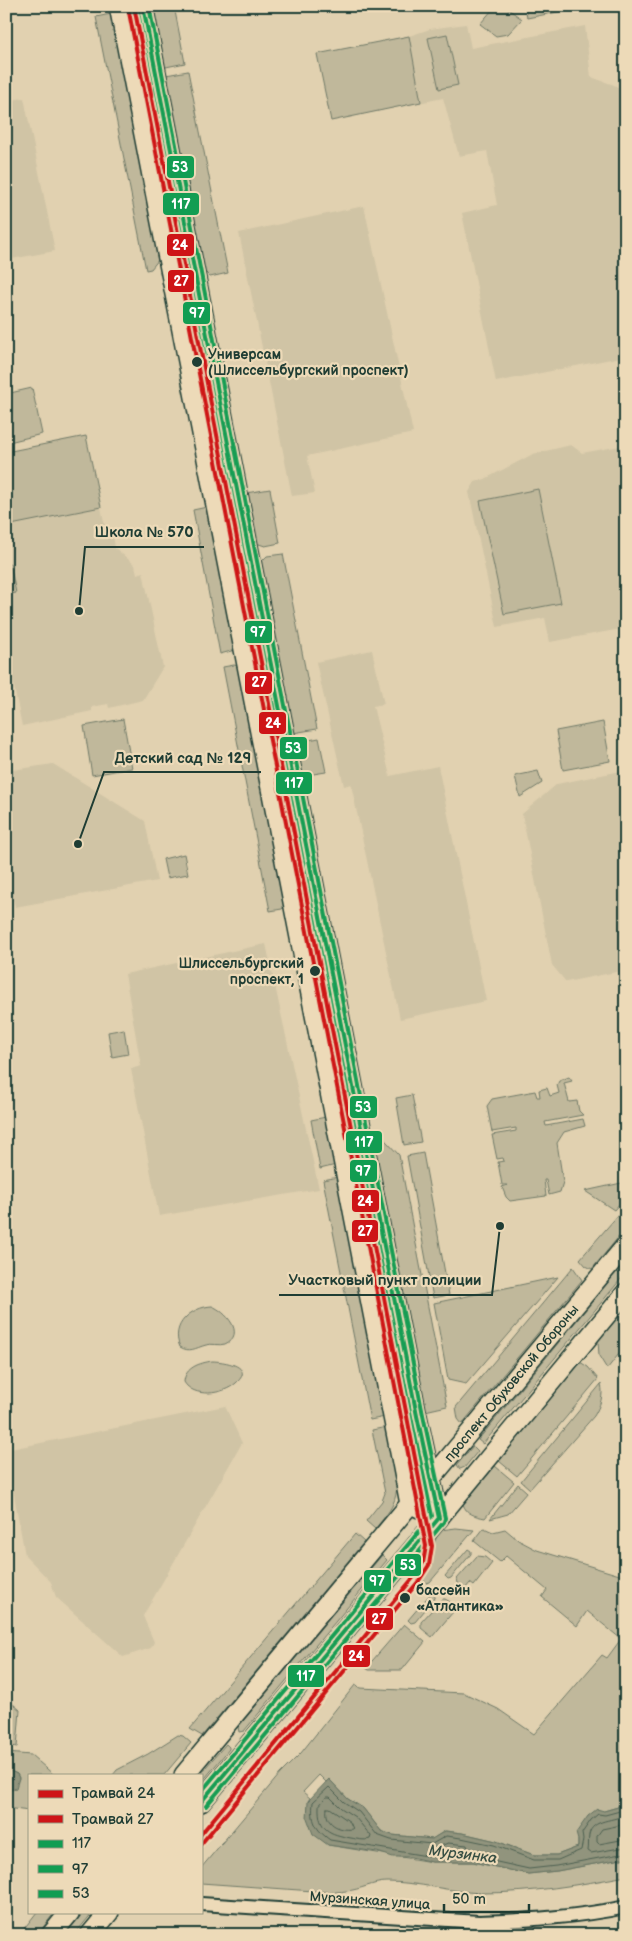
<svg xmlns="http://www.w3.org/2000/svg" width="632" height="1941" viewBox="0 0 632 1941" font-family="'Balsamiq Sans',sans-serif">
  <rect width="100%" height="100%" fill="#e1d1b0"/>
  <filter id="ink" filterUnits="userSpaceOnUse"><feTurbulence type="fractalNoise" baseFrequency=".02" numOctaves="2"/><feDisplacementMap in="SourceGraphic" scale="10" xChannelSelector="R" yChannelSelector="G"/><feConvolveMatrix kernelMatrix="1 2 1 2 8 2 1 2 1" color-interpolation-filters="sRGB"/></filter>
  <g filter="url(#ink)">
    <!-- built -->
    <path fill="#d0c4a5" d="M466,24L471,48L585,26L591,77L614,85L626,91V356L496,382L462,213L497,205L487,151L459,156L443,98L331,121L317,54L409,36L430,29Z
      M24,98L55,251L6,260V101Z
      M364,206L413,433L307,456L315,493L292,496L239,233Z
      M86,436L107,536L113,535L115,548L135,565L137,574L143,572L163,667L143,700L109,708L108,704L92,707V711L22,726L6,648V452Z
      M571,445L582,453L626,445V628L550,642L545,618L497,627L469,492L475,482L485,479L533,454Z
      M372,650L384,704L373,706L390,776L438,766L486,1001L400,1019L351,784L344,786L316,662Z
      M53,764L145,821L157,881L15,907L6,867V771Z
      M626,770V970L566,982L552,965L522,814L557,784Z
      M266,944L319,1189L159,1216L131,1069L141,1066L125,974Z
      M225,1406L242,1443L143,1616L154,1642L151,1648L123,1657L56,1597L51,1582L25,1555L6,1450Z"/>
    <!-- green -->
    <path fill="#c0b89b" stroke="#707a68" d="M150,6H174L185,63L166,67L161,65Z
      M491,6H504L522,19L508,34L496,36L480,24L493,9Z
      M525,6H567L568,10L527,18Z
      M111,14L159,259L151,269L146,270L96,17Z
      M447,34L458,85L439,89L428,38Z
      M409,36L421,102L331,121L317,54Z
      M188,71L228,273L210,277L203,270L166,75Z
      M32,388L42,434L9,442L6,431V394Z
      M86,436L101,507L6,526V452Z
      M270,489L280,543L265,546L256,543L246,493Z
      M538,489L561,603L504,614L480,501Z
      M207,507L235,650L220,654L193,510Z
      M283,554L317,729L293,733L260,563L267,556Z
      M10,564L16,593L6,595V565Z
      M234,665L238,666L285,905L282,909L270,911L223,667Z
      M123,719L132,768L92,775L84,726Z
      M603,722L610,761L563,770L556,731Z
      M319,738L326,772L307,775L300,772L295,745L299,742Z
      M538,771L542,783L520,797L515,776Z
      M184,854L188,874L167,878L163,859Z
      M124,1029L128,1054L112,1057L108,1032Z
      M569,1077L572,1081L564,1083L569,1102L577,1101L579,1111L583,1115L545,1122L546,1126L583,1119L585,1126L564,1132L557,1143L563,1182L560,1192L549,1195L546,1180H544L546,1196L510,1201L506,1197L502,1187L508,1185H502L498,1162L504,1161L503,1158L497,1159L492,1135L516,1131V1128L492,1132L487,1106L492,1099L535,1091L537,1097H540L539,1090L547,1088L550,1096L559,1093L557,1085L559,1081Z
      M412,1095L421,1142L404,1145L396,1098Z
      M326,1117L336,1165L320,1169L311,1120Z
      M375,1129L399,1155L447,1406L425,1411L370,1130Z
      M423,1153L449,1295L433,1298L407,1156Z
      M338,1177L385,1417L370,1420L323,1180Z
      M626,1182V1196L614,1210L585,1191Z
      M626,1206V1228L592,1269L586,1266L580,1259Z
      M626,1261V1273L483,1444L478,1440Z
      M573,1267L582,1280L462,1424L458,1419L456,1407Z
      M558,1277L466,1384L448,1380L434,1303Z
      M212,1306C225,1311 247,1334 225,1344C219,1346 212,1343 206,1345C195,1348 190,1353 180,1347C170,1325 191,1307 212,1306Z
      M621,1314L626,1318V1345L607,1369L599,1356L598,1340Z
      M212,1361C223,1361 256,1366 236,1383C223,1395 193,1398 184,1382C185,1367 200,1363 212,1361Z
      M580,1362L588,1367L598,1379L517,1476L499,1461Z
      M601,1384C604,1396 600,1406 594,1416L530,1489L521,1481Z
      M387,1427C391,1450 403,1481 393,1504C389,1513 381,1521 375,1529L366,1521L382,1501L385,1493L372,1430Z
      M473,1446L478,1451L465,1467L460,1469L457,1465Z
      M495,1466L514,1482L485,1518C475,1516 466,1514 463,1504Z
      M518,1484L527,1492L508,1514L490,1519Z
      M456,1528L474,1530L430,1582L426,1583L422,1579C437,1561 429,1544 441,1530Z
      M484,1528L493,1532L505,1529L518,1540L537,1550L626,1577V1797L621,1798L618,1807L604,1811L578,1840V1847L557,1855H534L496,1841L462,1833L445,1831L432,1839L392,1835L381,1831L363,1808L348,1799L329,1779L326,1782L319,1775L303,1792L310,1798L308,1801L328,1845L432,1862H473L528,1874L557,1871L626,1858V1876C579,1885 530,1893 482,1893C450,1892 419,1882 387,1882C373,1882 360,1890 346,1891C340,1892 333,1892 327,1892L201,1883V1868L280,1774L301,1753L355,1685L360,1688L464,1693L498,1709L534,1734L602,1655L607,1658L621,1639L587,1611L577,1626L542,1597L547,1590L506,1556L500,1562L474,1541Z
      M355,1534L364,1542L202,1736L190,1729Z
      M468,1549L471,1551V1554L451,1578L448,1579L445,1576Z
      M382,1555L387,1560L244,1731L239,1732L238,1727Z
      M477,1556L485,1557L492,1563L474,1586L470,1583L465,1589L458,1583L457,1579Z
      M432,1592L435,1595V1598L415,1622L411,1623L408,1620Z
      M442,1599H445L452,1603L449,1608L453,1612L432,1637L421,1628V1622Z
      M404,1624L425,1642L402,1670H369L366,1668Z
      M6,1704H13L20,1710L17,1747L6,1745Z
      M178,1735L183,1736L191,1743L164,1775H113L117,1770L148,1754Z
      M226,1744L229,1747V1749L201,1783V1775H199Z
      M6,1753L31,1755L54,1775H29V1811L6,1808V1788L11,1790L19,1778L17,1774L6,1769Z
      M37,1912H55L37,1935H19Z
      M84,1912H93L74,1935H65Z"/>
    <!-- water -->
    <path fill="#91947d" stroke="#637160" d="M6,1769L17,1774L19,1778L16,1788L11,1790L6,1788Z
      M329,1779L348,1799L363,1808L381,1831L392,1835L432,1839L445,1831L462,1833L496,1841L534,1855H557L578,1847V1840L576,1833L588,1816L597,1809L604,1811L618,1807L621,1797H626V1858L557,1871L528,1874L473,1862H432L411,1857H393L377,1852L328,1845L313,1834L307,1818L308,1801Z"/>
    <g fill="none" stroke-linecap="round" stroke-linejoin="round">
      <!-- shore -->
      <path stroke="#4d6051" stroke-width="1" d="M327,1797H330L341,1808L355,1817L371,1836L370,1839C364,1841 357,1839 351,1838C329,1834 318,1830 319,1806Z
        M626,1802L620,1811L605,1815L598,1814L591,1820L582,1833L583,1840L581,1850L558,1860H534L494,1845L461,1838L446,1836L432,1844L391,1840L377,1835L359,1812L344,1802L329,1787L313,1802C311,1821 315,1829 330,1840L433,1857H474L529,1869L556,1866L626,1853
        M327,1808H330L350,1822L353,1829C339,1831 324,1824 327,1808Z
        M626,1814C615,1822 592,1818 589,1835C588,1840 589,1846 588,1851L591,1853L626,1847
        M626,1824L602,1829L597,1836V1842L599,1844L626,1839
        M448,1843L467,1845L468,1849L466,1850H442V1846Z"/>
      <!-- street casing -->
      <g stroke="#1f3d34" stroke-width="16">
        <path id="street" d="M201,1904L479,1922C529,1920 577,1917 626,1907"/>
      </g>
      <!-- secondary casing -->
      <g stroke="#1f3d34" stroke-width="21">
        <path id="secondary" d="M626,1245L410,1504L439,1518L626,1292"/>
      </g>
      <!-- primary casing -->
      <g stroke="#1f3d34" stroke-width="22">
        <path id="primary" d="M119,6L410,1504L184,1775
          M143,6L417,1416L439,1518L201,1802
          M51,1935L70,1912
          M90,1935L109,1912"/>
      </g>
      <!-- street -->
      <use href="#street" stroke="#eddab8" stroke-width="12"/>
      <!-- secondary -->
      <use href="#secondary" stroke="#eddab8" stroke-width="18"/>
      <!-- primary -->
      <use href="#primary" stroke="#eddab8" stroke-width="19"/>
      <!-- bus-1 casing -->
      <g stroke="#eddab8" stroke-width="8">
        <path id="bus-1" d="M143,6L417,1416L439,1518L201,1802"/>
      </g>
      <!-- bus-2 casing -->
      <g stroke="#eddab8" stroke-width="8">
        <path id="bus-2" d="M137,7L411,1417L432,1516L201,1792"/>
      </g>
      <!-- bus-3 casing -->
      <g stroke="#eddab8" stroke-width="8">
        <path id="bus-3" d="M149,6L423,1415L445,1518L444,1522L206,1806"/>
      </g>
      <!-- bus-1 -->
      <use href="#bus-1" stroke="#129d52" stroke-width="4"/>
      <!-- bus-2 -->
      <use href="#bus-2" stroke="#129d52" stroke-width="4"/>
      <!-- bus-3 -->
      <use href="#bus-3" stroke="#129d52" stroke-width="4"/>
      <!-- tram-1 casing -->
      <g stroke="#eddab8" stroke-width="8">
        <path id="tram-1" d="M134,6L432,1546L429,1565L418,1582L201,1844"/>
      </g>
      <!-- tram-2 casing -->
      <g stroke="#eddab8" stroke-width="8">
        <path id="tram-2" d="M128,7L426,1546L423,1563L413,1578L201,1834"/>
      </g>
      <!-- tram-1 -->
      <use href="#tram-1" stroke="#ce1417" stroke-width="4"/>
      <!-- tram-2 -->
      <use href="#tram-2" stroke="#ce1417" stroke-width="4"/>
    </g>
  </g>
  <!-- markers -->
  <g fill="#1f3d34" stroke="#eddab8" stroke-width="2">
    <circle cx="197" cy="362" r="6"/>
    <circle cx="315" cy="971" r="6"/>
    <circle cx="405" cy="1598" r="6"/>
  </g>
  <g text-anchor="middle" stroke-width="4.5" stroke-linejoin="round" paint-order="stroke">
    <!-- stop labels -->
    <g font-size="14" font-weight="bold" fill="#1f3d34" stroke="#eddab8" text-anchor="start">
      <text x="208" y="359">Универсам<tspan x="208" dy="16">(Шлиссельбургский проспект)</tspan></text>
      <text x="304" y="968" text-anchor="end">Шлиссельбургский<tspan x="304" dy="16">проспект, 1</tspan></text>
      <text x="416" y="1595">бассейн<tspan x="416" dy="16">«Атлантика»</tspan></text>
    </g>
    <!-- street labels -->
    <g font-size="14" fill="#1f3d34" stroke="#eddab8">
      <text transform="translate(511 1383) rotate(-50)" y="5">проспект Обуховской Обороны</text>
      <text transform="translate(370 1900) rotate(4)" y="5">Мурзинская улица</text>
    </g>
    <!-- water labels -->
    <g font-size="15" font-style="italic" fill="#364e43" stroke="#eddab8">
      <text transform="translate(463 1854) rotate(7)" y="5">Мурзинка</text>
    </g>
  </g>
  <!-- callouts -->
  <path fill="none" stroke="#1f3d34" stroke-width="2" d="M79 611L85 547H204M78 844L104 772H261M500 1226L492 1295H279"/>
  <g fill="#1f3d34" stroke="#eddab8" stroke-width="2">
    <circle cx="79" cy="611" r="5"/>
    <circle cx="78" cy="844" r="5"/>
    <circle cx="500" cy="1226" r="5"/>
  </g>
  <g font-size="15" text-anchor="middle" font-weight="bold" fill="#1f3d34" stroke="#eddab8" stroke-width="4.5" stroke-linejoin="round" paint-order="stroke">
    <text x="144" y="537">Школа № 570</text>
    <text x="183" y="763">Детский сад № 129</text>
    <text x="385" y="1285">Участковый пункт полиции</text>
  </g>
  <g stroke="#eddab8" stroke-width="2">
    <rect x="166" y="155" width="29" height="24" rx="5" fill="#129d52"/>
    <rect x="162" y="192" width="38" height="24" rx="5" fill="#129d52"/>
    <rect x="166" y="233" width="29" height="24" rx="5" fill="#ce1417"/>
    <rect x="167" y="269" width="28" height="24" rx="5" fill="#ce1417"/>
    <rect x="182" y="301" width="29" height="24" rx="5" fill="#129d52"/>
    <rect x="244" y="620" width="29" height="24" rx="5" fill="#129d52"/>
    <rect x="244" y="671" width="29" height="24" rx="5" fill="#ce1417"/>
    <rect x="258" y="711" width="29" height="24" rx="5" fill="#ce1417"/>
    <rect x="279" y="736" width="29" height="24" rx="5" fill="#129d52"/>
    <rect x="275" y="771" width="38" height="24" rx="5" fill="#129d52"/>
    <rect x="349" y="1095" width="29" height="24" rx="5" fill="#129d52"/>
    <rect x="345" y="1130" width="38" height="24" rx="5" fill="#129d52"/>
    <rect x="349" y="1159" width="29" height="24" rx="5" fill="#129d52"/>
    <rect x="351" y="1189" width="29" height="24" rx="5" fill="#ce1417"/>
    <rect x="351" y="1219" width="28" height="24" rx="5" fill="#ce1417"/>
    <rect x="394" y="1553" width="28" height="24" rx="5" fill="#129d52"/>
    <rect x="363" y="1569" width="29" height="24" rx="5" fill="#129d52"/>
    <rect x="365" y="1607" width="29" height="24" rx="5" fill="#ce1417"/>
    <rect x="342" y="1644" width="29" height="24" rx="5" fill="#ce1417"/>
    <rect x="287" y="1664" width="38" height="24" rx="5" fill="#129d52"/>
  </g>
  <g font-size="14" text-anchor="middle" font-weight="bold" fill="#fff">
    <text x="180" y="172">53</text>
    <text x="181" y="209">117</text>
    <text x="180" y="250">24</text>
    <text x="181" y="286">27</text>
    <text x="197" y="318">97</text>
    <text x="258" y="637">97</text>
    <text x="259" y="687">27</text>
    <text x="273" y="728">24</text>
    <text x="293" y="753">53</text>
    <text x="294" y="788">117</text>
    <text x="363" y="1112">53</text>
    <text x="364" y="1147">117</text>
    <text x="363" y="1176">97</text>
    <text x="365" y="1206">24</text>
    <text x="365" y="1236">27</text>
    <text x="408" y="1570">53</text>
    <text x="377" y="1586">97</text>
    <text x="379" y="1624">27</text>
    <text x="356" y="1661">24</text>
    <text x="306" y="1681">117</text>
  </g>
  <!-- margin -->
  <rect width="632" height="1941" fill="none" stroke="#eddab8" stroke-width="25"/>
  <rect x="12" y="12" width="607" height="1916" fill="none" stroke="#1f3d34" stroke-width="2" filter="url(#ink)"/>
  <!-- legend -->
  <rect x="28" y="1774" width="175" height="140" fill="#eddab8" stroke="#9b9b83"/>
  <rect x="38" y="1790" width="25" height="8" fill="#ce1417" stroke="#9b9b83"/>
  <text x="72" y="1798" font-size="15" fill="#1f3d34">Трамвай 24</text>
  <rect x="38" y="1815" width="25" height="8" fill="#ce1417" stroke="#9b9b83"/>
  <text x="72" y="1824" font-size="15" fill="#1f3d34">Трамвай 27</text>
  <rect x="38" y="1840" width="25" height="8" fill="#129d52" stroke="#9b9b83"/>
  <text x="72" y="1848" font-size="15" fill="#1f3d34">117</text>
  <rect x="38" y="1865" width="25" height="8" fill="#129d52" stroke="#9b9b83"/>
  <text x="72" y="1874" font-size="15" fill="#1f3d34">97</text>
  <rect x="38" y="1890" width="25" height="8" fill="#129d52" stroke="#9b9b83"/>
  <text x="72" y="1898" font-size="15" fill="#1f3d34">53</text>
  <!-- scale -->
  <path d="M444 1904v8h85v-8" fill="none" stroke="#1f3d34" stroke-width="2.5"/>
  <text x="452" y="1904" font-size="15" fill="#1f3d34" stroke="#eddab8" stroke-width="4" paint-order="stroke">50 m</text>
</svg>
